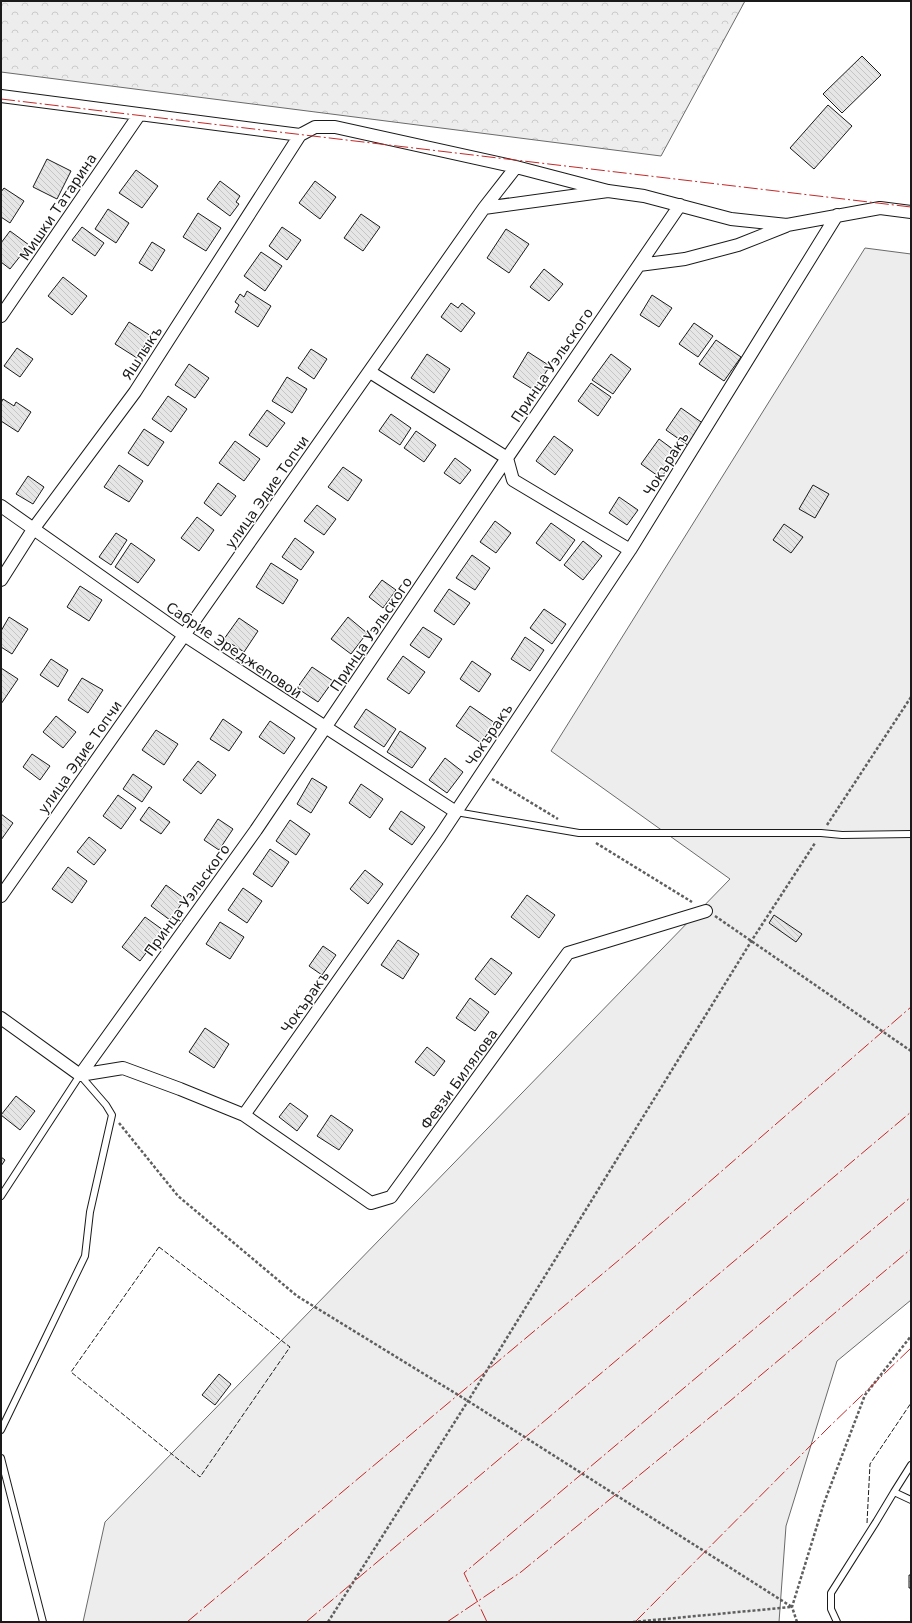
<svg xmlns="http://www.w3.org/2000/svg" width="912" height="1623" viewBox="0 0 912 1623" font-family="'DejaVu Sans',sans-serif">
  <defs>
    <pattern id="forest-crowns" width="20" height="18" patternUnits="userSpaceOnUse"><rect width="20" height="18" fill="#ededed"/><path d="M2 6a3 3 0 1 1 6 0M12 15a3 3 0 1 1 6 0" fill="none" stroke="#cbcbcb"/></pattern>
    <pattern id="building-back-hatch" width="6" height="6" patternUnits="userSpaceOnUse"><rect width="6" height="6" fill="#e6e6e6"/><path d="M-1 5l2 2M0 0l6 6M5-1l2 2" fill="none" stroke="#c5c5c5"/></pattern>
  </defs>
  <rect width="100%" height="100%" fill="#fff"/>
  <!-- built -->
  <path fill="#ededed" stroke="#6a6a6a" d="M865,248L911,254V1300L837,1361L786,1526L779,1622H83L105,1522L730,879L551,751Z"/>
  <!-- forest -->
  <path fill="url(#forest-crowns)" stroke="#6a6a6a" d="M1,1H745L661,156L1,72Z"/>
  <!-- building -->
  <path fill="url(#building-back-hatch)" stroke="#1a1a1a" d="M862,56L881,75L842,113L823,94Z
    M828,105L852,126L814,169L790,148Z
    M47,159L71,171L57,199L33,187Z
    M136,170L158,186L142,208L119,193Z
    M220,181L240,196L236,202L239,204L230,216L207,199Z
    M315,181L336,197L320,219L299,203Z
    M4,188L24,201L10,223L1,217V192Z
    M108,209L129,223L116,243L95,229Z
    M198,213L221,228L206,251L183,237Z
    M361,214L380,227L363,251L344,238Z
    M82,227L104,243L95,256L72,240Z
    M282,227L301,240L287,260L269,246Z
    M506,229L529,244L509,273L487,258Z
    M10,231L29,245L10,269L1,262V243Z
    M152,242L165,250L152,271L139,263Z
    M261,252L282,266L265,291L244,276Z
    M544,269L563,284L549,301L530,287Z
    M63,277L87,296L72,315L48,296Z
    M247,291L271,306L258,327L235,312L239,305L235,302L240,294L244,297Z
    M652,295L672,308L659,327L640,315Z
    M451,303L458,308L462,303L475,313L461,332L441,317Z
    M129,322L151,336L137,358L115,344Z
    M694,323L713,336L698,357L679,344Z
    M716,340L741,357L724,381L699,364Z
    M17,348L33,359L20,377L4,366Z
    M311,349L327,359L314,379L298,368Z
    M528,352L550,366L534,390L513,377Z
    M427,354L450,369L434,393L411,378Z
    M611,354L631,369L613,394L592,380Z
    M189,364L209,378L195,398L175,385Z
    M287,377L307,389L292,413L272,401Z
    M591,383L611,397L598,416L578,401Z
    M168,396L187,409L171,432L152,419Z
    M3,399L14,406L16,402L31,412L18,432L1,421V403Z
    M681,408L704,424L689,446L666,430Z
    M267,410L285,423L267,447L249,435Z
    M391,414L411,428L400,445L379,431Z
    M144,429L164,442L148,466L128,453Z
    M416,431L436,445L424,462L404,448Z
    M554,436L573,450L555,475L536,461Z
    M659,439L678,453L661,478L641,464Z
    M235,441L260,459L244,481L219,463Z
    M455,458L471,470L460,484L444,473Z
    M119,465L143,481L129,502L104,487Z
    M343,467L362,480L348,501L328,487Z
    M28,476L44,487L33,504L16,494Z
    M218,483L236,496L221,516L204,503Z
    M813,485L829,494L815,518L799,509Z
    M619,497L638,510L627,525L609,513Z
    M317,505L336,519L324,535L304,521Z
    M197,517L214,530L199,551L181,538Z
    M495,521L511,533L496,553L480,542Z
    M551,523L575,540L560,561L536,543Z
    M784,524L803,537L791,553L773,540Z
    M116,533L127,540L111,565L99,557Z
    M295,538L314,552L301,570L282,557Z
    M583,541L602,556L583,580L564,565Z
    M131,543L155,560L138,583L115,567Z
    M472,555L490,568L475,590L456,578Z
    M271,563L298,580L283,604L256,587Z
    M382,580L396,590L383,608L369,597Z
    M80,586L102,600L89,621L67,607Z
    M449,589L470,603L454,625L434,611Z
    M544,609L566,624L552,644L530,628Z
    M9,617L28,629L12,654L1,647V631Z
    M348,617L367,633L351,654L331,639Z
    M239,618L258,631L244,652L224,639Z
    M423,627L442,639L429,658L410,645Z
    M525,637L544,650L530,671L511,659Z
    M403,656L425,672L409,694L387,679Z
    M51,659L68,670L58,687L40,675Z
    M472,661L491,674L479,692L460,679Z
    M312,667L333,681L318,702L297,688Z
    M1,668L18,679L1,704Z
    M82,678L103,690L88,713L68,700Z
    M470,706L495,723L481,743L456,726Z
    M366,709L396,729L384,747L354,727Z
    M56,716L76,732L63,748L43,732Z
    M223,719L242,732L229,751L210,739Z
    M270,721L295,738L284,754L259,737Z
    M156,730L178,744L164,765L142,750Z
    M400,731L426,748L412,768L387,752Z
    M32,754L50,766L40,780L23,767Z
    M445,758L463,772L447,793L429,780Z
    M198,761L216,775L201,794L183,780Z
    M133,774L152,787L142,802L123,789Z
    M312,778L327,787L311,813L297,804Z
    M361,784L383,799L370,818L349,803Z
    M118,795L136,808L121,829L103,816Z
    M149,807L170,822L161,834L140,820Z
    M401,811L425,827L412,845L389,829Z
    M1,814L13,823L1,840Z
    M218,819L233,829L219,850L204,840Z
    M290,820L310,834L296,855L276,841Z
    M89,837L106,850L94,865L77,852Z
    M270,849L289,862L272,887L253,874Z
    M68,867L87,881L72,903L52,889Z
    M365,870L383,884L368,904L350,889Z
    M166,885L185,899L170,920L151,906Z
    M243,888L262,901L247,923L228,910Z
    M527,895L555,915L539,938L511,917Z
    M774,915L802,934L796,942L769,923Z
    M145,917L163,930L140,961L122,947Z
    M220,922L244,937L230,959L206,944Z
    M398,940L419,954L403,979L381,965Z
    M323,946L336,955L322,975L309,966Z
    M491,958L512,973L495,995L475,979Z
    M470,998L489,1012L475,1031L456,1018Z
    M205,1028L229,1044L214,1068L189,1052Z
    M427,1047L445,1061L434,1076L415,1062Z
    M16,1096L35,1111L20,1130L1,1115Z
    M290,1103L308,1116L297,1131L279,1117Z
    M331,1115L353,1130L339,1150L317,1136Z
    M1,1157L5,1160L1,1166Z
    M219,1374L231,1384L215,1405L202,1395Z
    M909,1575H911V1588H909Z"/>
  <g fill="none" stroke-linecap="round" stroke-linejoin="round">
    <!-- lane casing -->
    <g stroke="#1a1a1a" stroke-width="8">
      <path id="lane" d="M456,812L579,833H821L842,835L911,834
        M1,1196L80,1075L106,1105L112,1115L90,1212L85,1256L1,1430
        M1,1458L43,1622
        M894,1492L911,1465
        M837,1622L831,1609V1593L876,1522L894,1492L911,1500"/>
    </g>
    <!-- street casing -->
    <g stroke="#1a1a1a" stroke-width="14">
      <path id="street" d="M1,96L300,135L315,127H335L516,167L608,191L644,196L731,219L787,225L880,208L911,212
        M484,208L516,167
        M639,265L685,259L738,245L786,226
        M1,316L139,115
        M370,372L507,458L513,480L630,550
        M1,506L184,635L456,812
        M1,580L34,528L135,392L300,135
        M1,896L484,208L608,191
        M1,1018L80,1075
        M80,1075L123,1068L180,1089L244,1115L440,836L630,550L837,215
        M80,1075L256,830L507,458L680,205
        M244,1115L371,1203L391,1197L568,953L706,911"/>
    </g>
    <!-- path -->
    <path stroke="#5f5f5f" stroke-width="2.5" stroke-dasharray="3 2" stroke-linecap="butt" d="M492,779L558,819
      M827,825L911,697
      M596,843L692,902
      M715,916L911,1051
      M119,1123L178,1196L297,1296L468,1401L792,1607
      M328,1622L468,1401L752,940L815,843
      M633,1622L791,1607
      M797,1622L792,1607L824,1503L865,1395L911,1336"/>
    <!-- lane -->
    <use href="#lane" stroke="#fff" stroke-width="6"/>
    <!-- street -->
    <use href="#street" stroke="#fff" stroke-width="12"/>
    <!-- fence -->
    <path stroke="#1a1a1a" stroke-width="1" stroke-dasharray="5 2" stroke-linecap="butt" d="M159,1247L290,1347L200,1477L71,1372Z
      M867,1523L870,1464L911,1403"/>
    <!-- power -->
    <path stroke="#c62828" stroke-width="1" stroke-dasharray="14 3 2 3" stroke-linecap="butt" d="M1,99L911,207
      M187,1622L625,1255L911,1007
      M306,1622L911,1112
      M447,1622L521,1572L730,1401L911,1249
      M487,1622L464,1573L911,1197
      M635,1622L829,1427L911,1348"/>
  </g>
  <g text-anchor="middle" stroke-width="3" stroke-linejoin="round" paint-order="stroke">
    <!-- street labels -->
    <g font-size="14" fill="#1a1a1a" stroke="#fff">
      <text transform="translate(58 207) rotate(-56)" y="5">Мишки Татарина</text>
      <text transform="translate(142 353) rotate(-57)" y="5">Яшлыкъ</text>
      <text transform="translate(552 365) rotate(-56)" y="5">Принца Уэльского</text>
      <text transform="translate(666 464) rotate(-58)" y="5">Чокъракъ</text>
      <text transform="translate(267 492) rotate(-55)" y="5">улица Эдие Топчи</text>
      <text transform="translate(371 634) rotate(-56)" y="5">Принца Уэльского</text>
      <text transform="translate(234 650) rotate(34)" y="5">Сабрие Эреджеповой</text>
      <text transform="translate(489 735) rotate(-56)" y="5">Чокъракъ</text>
      <text transform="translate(80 757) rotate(-55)" y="5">улица Эдие Топчи</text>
      <text transform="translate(187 900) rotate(-54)" y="5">Принца Уэльского</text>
      <text transform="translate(305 1002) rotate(-55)" y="5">Чокъракъ</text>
      <text transform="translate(459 1079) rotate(-54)" y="5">Февзи Билялова</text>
    </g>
  </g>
  <!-- border -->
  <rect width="912" height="1623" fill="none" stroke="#1a1a1a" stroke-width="4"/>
</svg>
